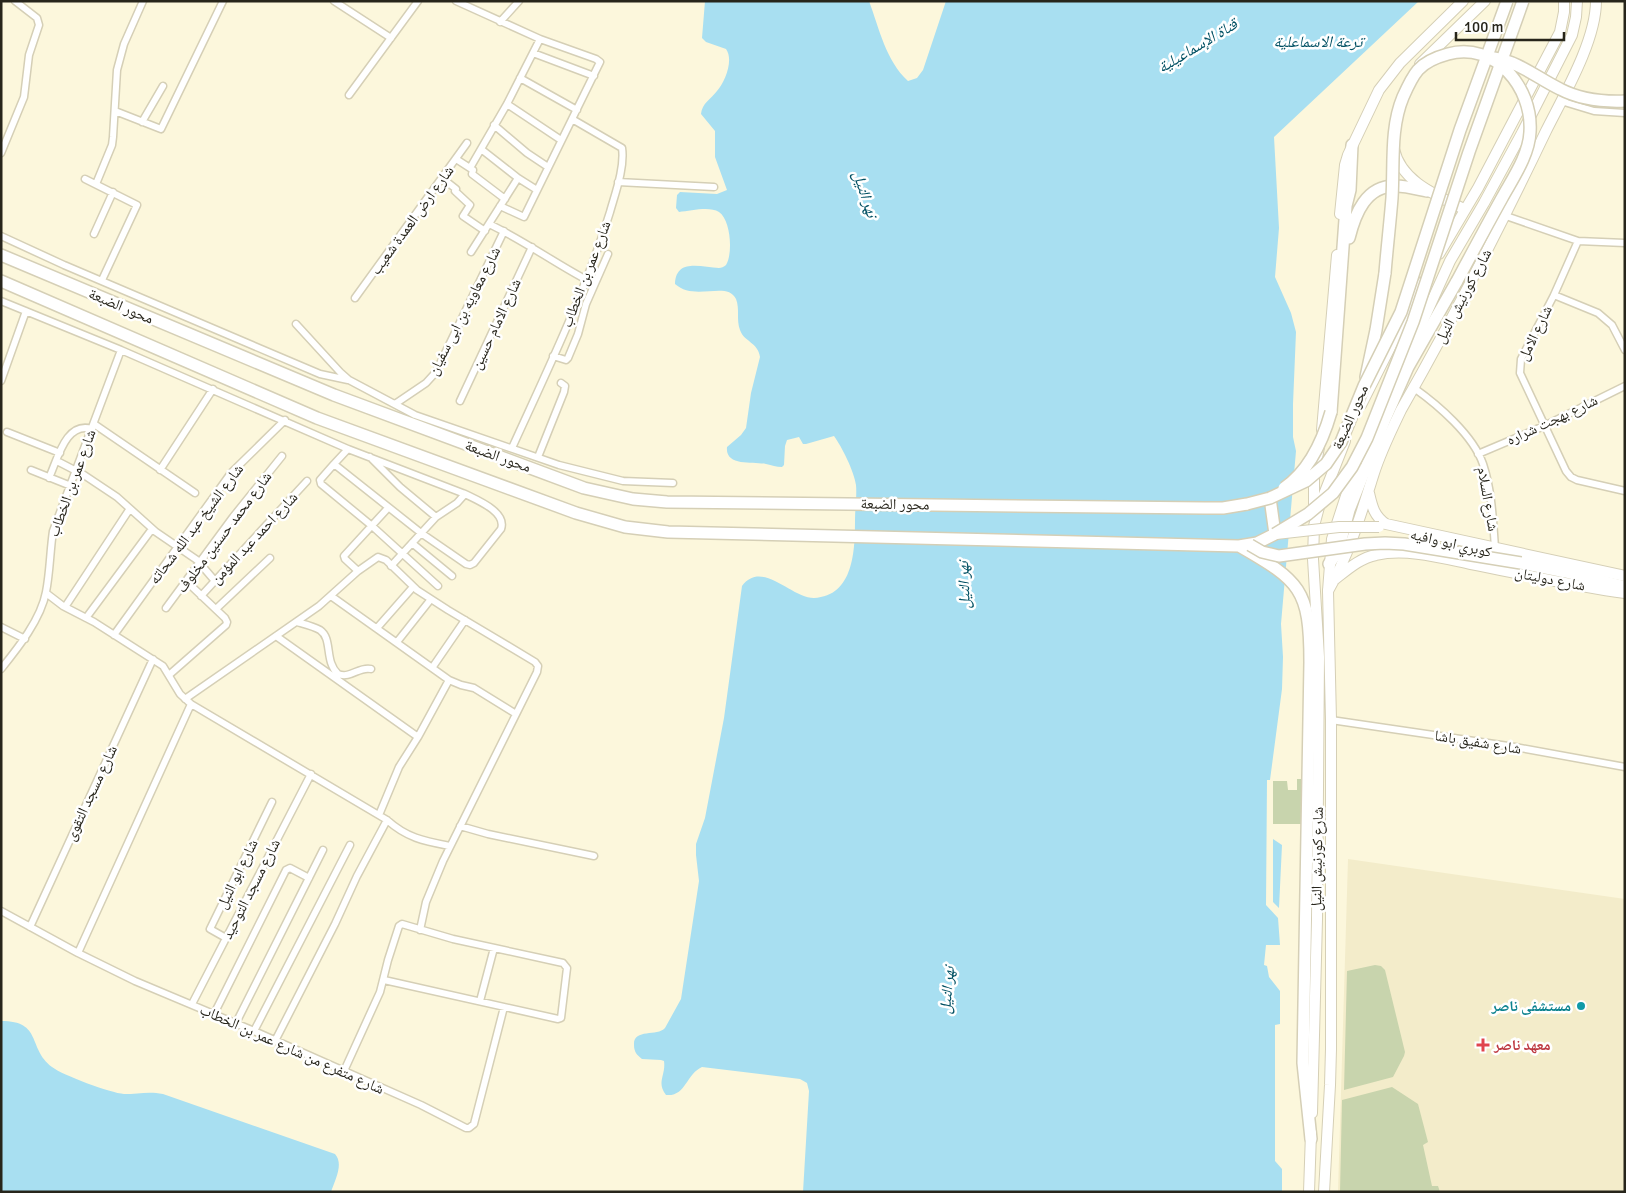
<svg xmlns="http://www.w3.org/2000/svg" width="1626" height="1193" viewBox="0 0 1626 1193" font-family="Signika,'Noto Naskh Arabic',sans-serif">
  <rect width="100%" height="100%" fill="#fcf7dc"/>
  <!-- built -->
  <path fill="#f3ecca" d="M1348,859L1625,899V1192H1338Z"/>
  <!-- green -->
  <path fill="#c8d4ad" d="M1297,779H1301V824H1273V781H1287L1288,790H1297Z
    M1375,965L1381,966L1385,970L1405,1052L1404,1056L1393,1077L1344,1090L1347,971Z
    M1392,1087L1418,1104L1428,1142L1423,1145L1432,1186H1438L1440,1192H1340L1342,1100Z"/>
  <!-- water -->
  <path fill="#a8dff1" d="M705,1H869C879,28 886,61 908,81L917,78L923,70L946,1H1419L1274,137L1279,228L1275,277L1291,313L1296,332L1293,404V437L1296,451L1281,624L1283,657L1282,689L1270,780H1267L1266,905L1278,918L1280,945H1266L1264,965L1267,966L1269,977L1280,991V1024L1275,1025V1161L1282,1169V1192H803L809,1091L807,1083L800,1079L702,1067C686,1074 686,1097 666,1095C656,1082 666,1076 664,1061L661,1060L642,1059C637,1055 634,1052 634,1045C633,1028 657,1037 665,1028L681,999L699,881L696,855V844L705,818L724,718L742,586C762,559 791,598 814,598C854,596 855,550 855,520C855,508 857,496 856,485C854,471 842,447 834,436L806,444H803L799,437L787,440L785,446L784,465L782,467C776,467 772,465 766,464C754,461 725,467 727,447L741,435L746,428L751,393L760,357C758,342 744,342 740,330C736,320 740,309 736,299C727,280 695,302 675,284C676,257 703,268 719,268C721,268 724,267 726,265C733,254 731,220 719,212C709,206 691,211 679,212L676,208L677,195L680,192L717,194L727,190L715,157V131L701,114C702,103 711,99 717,91C725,82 734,60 726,49L706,42L702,38Z
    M1273,839L1282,845L1279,908L1273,902Z
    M1,1021C43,1021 27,1048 52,1067C62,1075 111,1093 124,1094C138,1094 149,1091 163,1094L335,1154C344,1164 335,1180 331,1192H1Z"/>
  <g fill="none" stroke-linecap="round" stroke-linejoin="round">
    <!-- minor casing -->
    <g stroke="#d5cfb6" stroke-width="9">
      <path id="minor" d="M334,1L391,38
        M456,1L540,39L596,59L600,62L524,217L500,206
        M500,22L519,1
        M533,53L594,76
        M520,78L577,110
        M349,95L418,1
        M1561,101L1594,111L1625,113
        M507,104L561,140
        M115,111L161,129L223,1
        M142,122L163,86
        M494,125L527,153L548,167
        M481,149L518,178L537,190
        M1,153L24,97L29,55L39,25L37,18L15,1
        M456,159L473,170L472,174L505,199
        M470,168L507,104L540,39
        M442,178L456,189L455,191L470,205L463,216L485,231
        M85,179L137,205L102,280
        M618,182L714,187
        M96,184L112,145L113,137L117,70L124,44L143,1
        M1506,216L1578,241L1625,243
        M489,224C523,240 553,262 585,279
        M94,234L113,192
        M1,236L64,265L320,374L348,380
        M1578,241L1554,295L1521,359L1520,373L1566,471L1571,477L1577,480L1625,491
        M471,252L518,178
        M1554,295L1598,313L1612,325L1625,350
        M355,298L467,143
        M1,301L121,350L348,449L465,494C477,500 507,512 501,529L474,563L470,565L466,564L421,533L334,464L348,449
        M296,324L340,372L349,380L415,415L559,465L623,481L673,483
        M553,356L566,360L568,358L578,334L586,304L608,254
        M1,381L26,311
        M1414,388C1438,405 1473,435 1483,464C1492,491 1493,521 1495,548
        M460,401L532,247
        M395,404L426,383L436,372L504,231
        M94,424L195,493
        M7,432L60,453
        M512,448C547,371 585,293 610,212C615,194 625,167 622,148L572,119
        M1478,454L1544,426L1625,386
        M370,457L400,487L436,517
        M538,457L564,392L565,386L561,383
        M57,461L84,475L117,497L156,532L197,560L215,581
        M334,464L320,480L321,484L372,526L438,586
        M31,470L71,486
        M160,470L213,389
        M49,478C58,458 66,421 92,429
        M412,543L452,576
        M391,566L436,517L457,503L465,494
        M358,571L345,559L344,556L388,508
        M46,593L63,606L94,622L163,666L180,694L191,704L387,820C407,838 424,841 450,846
        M201,596L307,481
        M331,596L449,680L461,685L474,688L516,714
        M65,607L129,510
        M166,608L233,517L282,456
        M216,609L270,558
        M86,618L152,529
        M297,622C304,624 313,626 320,630C333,639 324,661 338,674C351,679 359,666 371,669
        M1,627L25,639
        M377,628L413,587
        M114,635L231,473L285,420
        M276,636L418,737L399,767L379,815
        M397,642L431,599
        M432,668L465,620
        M1,669C18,648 41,619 46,592C50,572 50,551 53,531L121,350
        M169,675L226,625L227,622L225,618L186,581
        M185,699L319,606L358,571L378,557L386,560L417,590L448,610L535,662L538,666L537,672L443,861L426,902L420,930
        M1331,720L1515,747L1625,767
        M418,737L449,680
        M460,826L488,834L594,856
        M1,911L78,953L135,981L254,1031L421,1105L466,1128H469L474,1124L504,1007
        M30,927L153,659
        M226,938L210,929L272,802
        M78,953L191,704
        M480,1001L494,948
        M192,1004L311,774
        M214,1014L286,870L290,868L309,878
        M236,1023L323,850
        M254,1031L350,845
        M275,1041L335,924L357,876L387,820
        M344,1071L380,992L388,960L399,926L402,924L453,939L563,963L567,968L561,1018L558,1019L384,980"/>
    </g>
    <!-- primary casing -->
    <g stroke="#d5cfb6" stroke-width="12">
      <path id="primary" d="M1420,64L1485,1
        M1394,149C1401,182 1438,196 1464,209
        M1340,214L1345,165L1348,155L1379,90L1400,63L1463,1
        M1322,430L1337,255
        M1369,493C1372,506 1374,516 1386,524L1625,576
        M1314,515V476L1319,447
        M1334,580C1347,570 1360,558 1376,555C1406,548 1442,558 1471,564C1522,574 1573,586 1625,593
        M1328,591C1349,555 1361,514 1374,473C1381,451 1391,431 1401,410C1453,319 1501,225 1546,131C1564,95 1596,41 1596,1"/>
    </g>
    <!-- trunk casing -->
    <g stroke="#d5cfb6" stroke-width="12">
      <path id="trunk" d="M1439,254L1478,188L1560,32L1564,12V1
        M1403,358L1422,323L1450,261L1484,203L1522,133L1572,35L1576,17L1577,1
        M1361,405L1423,282
        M1312,1113L1317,919L1319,657L1313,559L1314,526L1319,507L1345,441
        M1309,1192L1311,1133
        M1324,1192L1330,1085L1331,1049V720L1328,591L1332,539L1356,465"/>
    </g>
    <!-- motorway casing -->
    <g stroke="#d5cfb6" stroke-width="14">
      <path id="motorway" d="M1349,238C1355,214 1366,185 1396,186C1406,186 1417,189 1427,191
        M1,255L334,395L584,488L633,499L667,502L1205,508H1223L1247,504
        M1,281L317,418L576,513L625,527L668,532L1239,546L1257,543L1275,534L1270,498
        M1366,377L1376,330L1385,273
        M1331,412L1346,206L1350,190L1352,145
        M1239,546C1300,581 1310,589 1310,662L1303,1063L1311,1139
        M1521,563L1566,572L1625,587
        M1329,564L1338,551L1349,510L1385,419L1408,367L1457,281"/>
    </g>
    <!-- minor -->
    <use href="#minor" stroke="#fff" stroke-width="6"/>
    <!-- primary -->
    <use href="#primary" stroke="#fff" stroke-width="10"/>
    <!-- trunk -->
    <use href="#trunk" stroke="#fff" stroke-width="10"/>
    <!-- motorway -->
    <use href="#motorway" stroke="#fff" stroke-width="11"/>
    <!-- primary-bridge casing -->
    <g stroke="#d5cfb6" stroke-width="12" stroke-linecap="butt">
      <path id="primary-bridge" d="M1276,534L1339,527H1379"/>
    </g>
    <!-- motorway-bridge casing -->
    <g stroke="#d5cfb6" stroke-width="14" stroke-linecap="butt">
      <path id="motorway-bridge" d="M1494,58C1520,62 1537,78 1560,89C1581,100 1602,102 1625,101
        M1385,273C1387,248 1390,223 1392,198C1394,164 1390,128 1403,97C1407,88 1412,77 1418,70C1425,62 1437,57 1448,54C1494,41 1533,87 1530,132C1529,155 1513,178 1502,198C1487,225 1472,253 1457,281
        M1284,488C1309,471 1323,440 1331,412
        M1247,504L1270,498L1306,481L1326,464L1341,442L1364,386L1401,312L1460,130L1507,1
        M1275,534L1308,514L1333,493L1352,467L1367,438L1413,322L1469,152L1523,1
        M1250,545L1262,552L1279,556L1365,544L1385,543L1404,544L1521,563"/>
    </g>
    <!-- primary-bridge -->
    <use href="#primary-bridge" stroke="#fff" stroke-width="10"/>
    <!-- motorway-bridge -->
    <use href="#motorway-bridge" stroke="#fff" stroke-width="11"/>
  </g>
  <!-- markers -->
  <circle fill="#0f9aa8" stroke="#fff" stroke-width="2" cx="1581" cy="1006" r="5"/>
  <path fill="#e0444e" stroke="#fff" stroke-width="2" d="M1480.5 1037.5h5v5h5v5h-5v5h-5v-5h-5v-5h5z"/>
  <g text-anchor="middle" stroke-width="5" stroke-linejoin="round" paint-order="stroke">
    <!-- street labels -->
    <g font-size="15" fill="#27251b" stroke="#fff">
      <text transform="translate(412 220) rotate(-54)" y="5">شارع ارض العمدة شعيب</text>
      <text transform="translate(586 274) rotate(-69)" y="5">شارع عمر بن الخطاب</text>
      <text transform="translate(1463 296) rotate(-62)" y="5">شارع كورنيش النيل</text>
      <text transform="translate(121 306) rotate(23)" y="5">محور الضبعة</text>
      <text transform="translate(464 311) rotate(-63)" y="5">شارع معاويه بن ابى سفيان</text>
      <text transform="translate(496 324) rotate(-65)" y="5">شارع الامام حسين</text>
      <text transform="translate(1535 333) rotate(-64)" y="5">شارع الامل</text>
      <text transform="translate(1350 417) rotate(-66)" y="5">محور الضبعة</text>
      <text transform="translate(1552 420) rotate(-25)" y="5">شارع بهجت شراره</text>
      <text transform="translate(498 456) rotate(20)" y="5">محور الضبعة</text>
      <text transform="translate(72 483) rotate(-70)" y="5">شارع عمر بن الخطاب</text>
      <text transform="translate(1488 499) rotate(80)" y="5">شارع السلام</text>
      <text transform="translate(895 504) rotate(1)" y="5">محور الضبعة</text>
      <text transform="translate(196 524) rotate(-53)" y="5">شارع الشيخ عبد الله شحاته</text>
      <text transform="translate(224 532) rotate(-53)" y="5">شارع محمد حسنين مخلوف</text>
      <text transform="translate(254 538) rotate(-47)" y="5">شارع احمد عبد المؤمن</text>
      <text transform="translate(1451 543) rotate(13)" y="5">كوبري ابو وافيه</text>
      <text transform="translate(1550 579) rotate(11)" y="5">شارع دوليتان</text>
      <text transform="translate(1478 742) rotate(9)" y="5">شارع شفيق باشا</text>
      <text transform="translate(91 793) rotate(-65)" y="5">شارع مسجد التقوى</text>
      <text transform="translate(1317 859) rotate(-89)" y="5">شارع كورنيش النيل</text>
      <text transform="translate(237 874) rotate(-64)" y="5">شارع ابو النيل</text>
      <text transform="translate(251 889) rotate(-63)" y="5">شارع مسجد التوحيد</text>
      <text transform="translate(292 1049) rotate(24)" y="5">شارع متفرع من شارع عمر بن الخطاب</text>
    </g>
    <!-- culture labels -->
    <g font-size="15" font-weight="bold" fill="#0d838f" stroke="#fff" text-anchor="end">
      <text x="1571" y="1011">مستشفى ناصر</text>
    </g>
    <!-- health labels -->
    <g font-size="15" font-weight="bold" fill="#be3a42" stroke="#fff" text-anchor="start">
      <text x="1494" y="1050">معهد ناصر</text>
    </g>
    <!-- water labels -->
    <g font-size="16" font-style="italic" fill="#005063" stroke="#fff">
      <text x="1318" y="47">ترعة الاسماعلية</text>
      <text transform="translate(1197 45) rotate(-31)" y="6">قناة الإسماعيلية</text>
      <text transform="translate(866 194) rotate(72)" y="6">نهر النيل</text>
      <text transform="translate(963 585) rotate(-92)" y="6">نهر النيل</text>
      <text transform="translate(946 990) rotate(-85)" y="6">نهر النيل</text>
    </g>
  </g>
  <!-- border -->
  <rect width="1626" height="1193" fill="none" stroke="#27251b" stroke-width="5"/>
  <!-- scale -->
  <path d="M1456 32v8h108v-8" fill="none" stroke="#27251b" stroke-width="2.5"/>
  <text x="1464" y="32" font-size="15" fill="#27251b" stroke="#ffffff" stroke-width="4" paint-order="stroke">100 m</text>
</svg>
